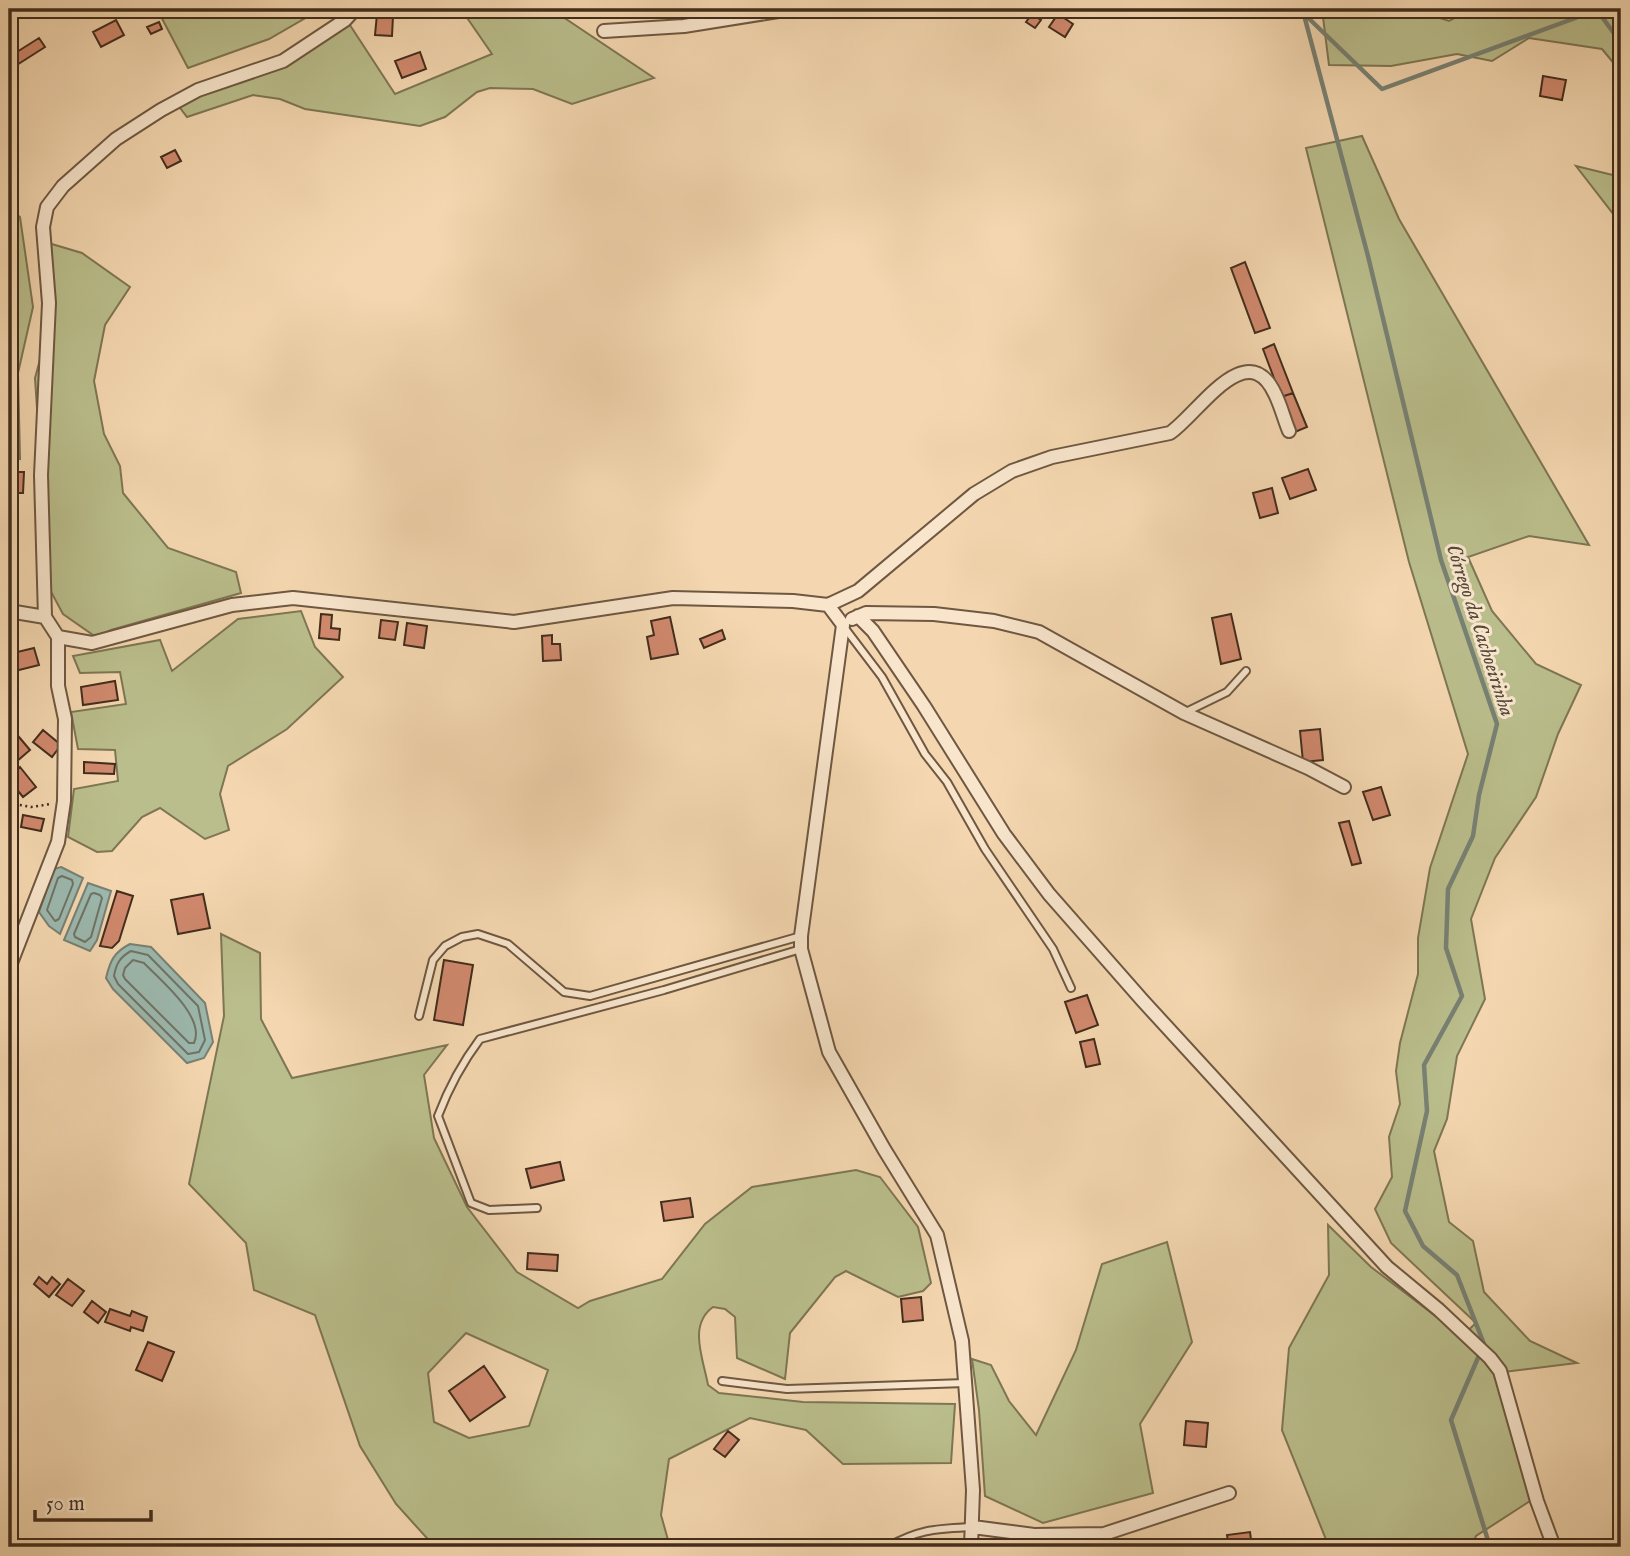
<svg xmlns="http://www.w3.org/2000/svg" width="1630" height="1556" viewBox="0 0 1630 1556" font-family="'IM FELL English',serif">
  <rect width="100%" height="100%" fill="#f4d7b0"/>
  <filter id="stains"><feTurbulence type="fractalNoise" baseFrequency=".00286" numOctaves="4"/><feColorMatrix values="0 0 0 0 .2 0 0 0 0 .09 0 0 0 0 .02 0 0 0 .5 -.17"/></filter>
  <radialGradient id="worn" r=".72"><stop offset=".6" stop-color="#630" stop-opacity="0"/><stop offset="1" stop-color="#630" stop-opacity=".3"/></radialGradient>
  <!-- green -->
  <path fill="#babe8c" stroke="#7e7654" stroke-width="2" fill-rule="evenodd" d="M157,9H321L269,39L188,68Z
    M461,9H551L654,78L572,104L533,89L490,88L477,92L445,117L420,126L305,109L280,99L253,95L187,117L174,100L268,63L346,19L395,94L492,54Z
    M1322,9H1412L1449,21L1472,9H1621V72L1602,49L1529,38L1492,61L1457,54L1391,66L1329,65Z
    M1362,136L1399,219L1589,545L1529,536L1468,557L1492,611L1536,664L1581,685L1558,734L1536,797L1495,858L1471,919L1485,999L1457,1056L1447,1119L1434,1151L1449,1222L1473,1241L1484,1292L1530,1341L1577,1363L1495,1373L1530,1501L1476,1536L1472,1547H1329L1282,1430L1289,1348L1329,1275L1328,1225L1371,1267L1462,1336L1476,1323L1391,1243L1375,1209L1392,1177L1389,1137L1400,1104L1396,1071L1400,1043L1418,974V938L1430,868L1468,754L1409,562L1306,148Z
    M1576,166L1621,177V224Z
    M9,209L20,217L33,307L18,373L20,459L9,457Z
    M45,242L82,253L130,287L105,325L94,381L104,434L120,466L123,493L168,548L236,572L241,593L111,630L96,637L63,614L49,588L35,378L54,307Z
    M301,611L315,647L343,677L287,729L228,766L220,794L229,830L205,839L160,808L142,817L112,851L97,852L68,837L74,789L118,781L115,750L78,749L71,712L126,704L120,672L80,673L73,656L160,640L172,671L238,619Z
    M221,934L260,953L261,1019L292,1078L447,1045L424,1075L434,1138L467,1207L517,1272L578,1308L590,1301L662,1279L705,1224L752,1187L856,1170L880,1177L918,1227L931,1283L923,1291L898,1297L846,1271L835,1277L790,1333L785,1379L737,1358L735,1317L725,1309L713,1307C688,1325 703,1358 708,1385L719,1393L803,1402L955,1404L951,1463L843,1464L806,1430L750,1418L669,1459L661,1515L670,1547H435L396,1504L360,1446L315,1315L254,1290L246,1243L189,1184L224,1016ZM466,1333L548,1370L529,1426L469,1438L434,1422L428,1373Z
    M1167,1242L1192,1342L1140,1424L1153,1493L1043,1523L985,1496L979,1410L972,1359L991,1365L1009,1401L1036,1435L1076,1350L1102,1264Z"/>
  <!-- water -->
  <path fill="#9cb9af" stroke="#788174" stroke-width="2" d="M61,867L83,878L60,934L49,926L39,912L54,869Z
    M88,883L111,891L97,940L90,951L64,940Z
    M130,944L151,947L205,1003L213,1042L204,1058L187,1063L113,989L106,978C110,961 114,952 130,944Z"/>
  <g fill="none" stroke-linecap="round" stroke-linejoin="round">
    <!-- shore -->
    <path stroke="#6f7366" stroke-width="2" d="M62,876L72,880L73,884L59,919L55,921L47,910L58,878Z
      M94,893L100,895L102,898L91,937L85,942L75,937L74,934L91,894Z
      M131,951L148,955L198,1006L205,1040L199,1052L188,1054L118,984L114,976C116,964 120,957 131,951Z
      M133,960L144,963C160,980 206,1017 194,1043H189L125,979L123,975L125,968Z"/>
    <!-- stream -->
    <path stroke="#788174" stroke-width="4.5" d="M1299,9L1382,89L1597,10L1621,43
      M1304,15L1368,256L1441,560L1497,724L1479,795L1473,836L1448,889L1446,948L1462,996L1424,1065L1427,1111L1405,1211L1423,1246L1457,1275L1484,1344L1451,1420L1490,1547"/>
  </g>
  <!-- building -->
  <path fill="#d1896e" stroke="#422d1c" stroke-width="2" d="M377,14L393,16L392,36L375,35Z
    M1032,14L1041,20L1035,28L1026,22Z
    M1058,14L1073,24L1065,37L1049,27Z
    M116,20L124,35L101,47L93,32Z
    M159,22L162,29L151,34L147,27Z
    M39,38L45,47L9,70V57Z
    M420,52L426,69L402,78L395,61Z
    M1543,76L1566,80L1562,100L1540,96Z
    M175,150L181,161L167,168L161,157Z
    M1245,262L1270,328L1255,333L1231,268Z
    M1274,344L1293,393L1281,397L1263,349Z
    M1293,393L1307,427L1295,432L1281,397Z
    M1308,469L1316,490L1290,499L1282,478Z
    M9,472H24L23,493H9Z
    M1272,488L1278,513L1260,518L1253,493Z
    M321,614L332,615L331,628L340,629L339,640L319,638Z
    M1231,614L1241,659L1221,664L1212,618Z
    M670,617L678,654L651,659L647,637L654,635L651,621Z
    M381,620L398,622L395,640L379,638Z
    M407,623L427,626L424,648L404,645Z
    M722,630L725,639L704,648L700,639Z
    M552,635V644H560L561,660L543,661L542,636Z
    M34,648L39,665L11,672L9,654Z
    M115,681L118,700L83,705L81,687Z
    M11,720L16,733L9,736V721Z
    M1320,729L1323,760L1303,762L1300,731Z
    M43,730L61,745L52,757L33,742Z
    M19,737L30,750L16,762L9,754V746Z
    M84,762L115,764L114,774L84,773Z
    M20,767L36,787L23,797L9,780V777Z
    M1381,787L1390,815L1373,820L1363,792Z
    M23,815L44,819L41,831L21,827Z
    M1349,821L1361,863L1352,865L1339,823Z
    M117,891L133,896L119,941L112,948L100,946Z
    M203,894L210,928L178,934L171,900Z
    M444,960L473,965L463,1025L434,1020Z
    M1087,995L1098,1025L1076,1033L1065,1002Z
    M1094,1039L1100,1064L1086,1067L1080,1042Z
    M560,1162L564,1180L531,1188L526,1169Z
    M690,1198L693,1217L664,1221L661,1202Z
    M528,1253L558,1255L557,1271L527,1269Z
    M39,1277L47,1284L52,1277L60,1284L49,1297L34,1284Z
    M68,1279L84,1291L72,1306L56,1295Z
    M921,1297L923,1320L903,1322L901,1299Z
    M92,1301L106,1312L98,1323L84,1312Z
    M110,1309L130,1316L132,1311L147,1317L143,1331L131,1327L130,1331L105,1322Z
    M148,1342L174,1352L162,1381L136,1370Z
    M484,1366L505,1397L470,1421L449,1391Z
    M1186,1421L1208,1423L1206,1447L1184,1445Z
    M728,1431L739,1440L725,1457L714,1449Z
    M1250,1532L1252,1547H1229L1227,1535Z"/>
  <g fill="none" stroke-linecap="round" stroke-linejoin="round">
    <!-- service casing -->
    <g stroke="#6e5841" stroke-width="10">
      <path id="service" d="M844,627L882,677L925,754L947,782L985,849L1053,949L1071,988
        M1186,712L1227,692L1246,671
        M419,1016L433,960L445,946L462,937L478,934L508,944L564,992L590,996L801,936
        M537,1208L489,1210L471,1203L438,1116C449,1087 462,1063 480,1039L664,990L801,949
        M722,1381L787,1389L965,1383
        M887,1547C920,1529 934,1529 971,1527"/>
    </g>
    <!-- minor casing -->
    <g stroke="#6e5841" stroke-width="16">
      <path id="minor" d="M604,31L684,26L791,9
        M828,605L843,625L801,936V949L829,1052L884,1149L937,1235L962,1341L973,1490L971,1547
        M9,611L45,617
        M858,616L873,631L924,706L1004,834L1049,894L1143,1001L1387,1267L1439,1310L1490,1358L1500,1371L1537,1501L1554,1547
        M852,619L866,613L934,614L994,621L1039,632L1184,713L1308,768L1344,787
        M58,637L92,643L232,605L293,598L514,622L673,598L793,601L828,605L858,591L974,494L1012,471L1052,457L1170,433C1198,414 1247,334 1275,394C1281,406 1284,419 1289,431
        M9,968L58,842L64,801L65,719L58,686V637L45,617L41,475L49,303L43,227L47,207L63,186L116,139L161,110L198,90L283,61L345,20L355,9
        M973,1527L1034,1535L1104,1534L1229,1493"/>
    </g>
    <!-- path -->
    <path stroke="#422d1c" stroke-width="2.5" stroke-dasharray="2 3.5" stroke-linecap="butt" d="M9,803L31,807L51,804"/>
    <!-- service -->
    <use href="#service" stroke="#f8e5cc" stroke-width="6"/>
    <!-- minor -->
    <use href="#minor" stroke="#f8e5cc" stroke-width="12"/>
  </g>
  <g text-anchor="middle" stroke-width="6" stroke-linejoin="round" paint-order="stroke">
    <!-- water labels -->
    <g font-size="21" font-style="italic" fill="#544939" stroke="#f8e5cc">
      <text transform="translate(1481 630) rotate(72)" y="7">Córrego da Cachoeirinha</text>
    </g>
  </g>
  <!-- margin -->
  <rect width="1630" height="1556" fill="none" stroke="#f4d7b0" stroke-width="35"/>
  <rect x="10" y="10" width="1609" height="1535" fill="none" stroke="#422d1c" stroke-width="3.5"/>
  <rect x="18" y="18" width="1595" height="1521" fill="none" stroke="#422d1c" stroke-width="2"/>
  <!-- scale -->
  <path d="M35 1510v10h116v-10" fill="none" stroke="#422d1c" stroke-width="3.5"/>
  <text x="46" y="1510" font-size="21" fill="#422d1c" stroke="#f8e5cc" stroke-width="5" paint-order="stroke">50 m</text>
  <rect width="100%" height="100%" filter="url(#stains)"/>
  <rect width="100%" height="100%" fill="url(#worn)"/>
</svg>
